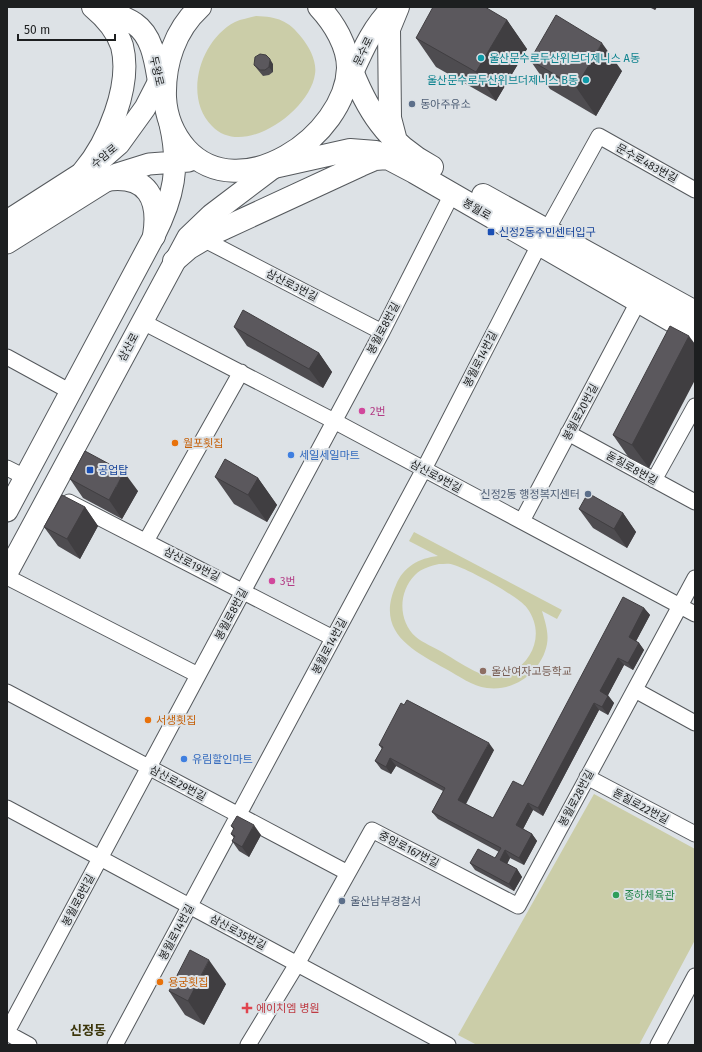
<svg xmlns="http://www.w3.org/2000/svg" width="702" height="1052" viewBox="0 0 702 1052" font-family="'Fira Sans','Noto Sans KR',sans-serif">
  <rect width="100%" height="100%" fill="#dde2e6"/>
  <!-- green -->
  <path fill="#cbcda8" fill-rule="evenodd" d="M256,16C278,17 288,20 302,38C310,48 317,62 315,74C310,111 243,159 212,126C183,97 200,40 235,22C241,19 249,18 256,16Z
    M414,532L562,610L557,619L542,611C545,622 549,632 547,644C542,671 515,692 487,688C472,686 459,676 446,669C412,650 375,632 396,585C403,567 419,558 438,556L409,541ZM439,564C444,564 450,563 454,565C470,570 518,596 527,608C544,631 535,659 512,672C503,677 489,677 479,673C467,668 454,659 442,652C434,647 423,643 416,637C398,621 398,592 415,575C422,568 431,566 439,564Z
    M594,794L695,849V940L639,1045H477L458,1035Z"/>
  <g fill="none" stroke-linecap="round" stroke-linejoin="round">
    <!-- street casing -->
    <g stroke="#55595d" stroke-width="17">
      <path id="street" d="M547,230L599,136L695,190
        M203,239L382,332
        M141,321L334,421L695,614
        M7,357L71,392
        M568,433L695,502
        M7,468L25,477
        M654,480L695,406
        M69,502L333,638
        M522,521L638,302
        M146,541L241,372
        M7,577L198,675
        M635,690L695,723
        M7,692L348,873
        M587,777L695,834
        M7,808L448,1045
        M7,1032L382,332L452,194
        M7,1033L29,1045
        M115,1045L424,469L539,245
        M248,1045L297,964L372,830L518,906L695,578
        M658,1045L695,976"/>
    </g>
    <!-- secondary casing -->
    <g stroke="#55595d" stroke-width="23">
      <path id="secondary" d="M347,85C360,57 370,29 393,7
        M7,221L96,164L119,144L145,108L165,69
        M7,243L117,174L149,164L189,161
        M7,511L154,236C174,197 180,167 170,124
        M7,573L188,237L211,215L281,162"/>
    </g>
    <!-- primary casing -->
    <g stroke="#55595d" stroke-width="24">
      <path id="primary" d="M97,7C109,12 124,16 135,24C154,37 156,66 160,87
        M200,7C175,30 164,63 165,97C166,117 173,134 186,149C240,208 346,136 348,68C348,46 334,23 319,7
        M349,63C366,109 387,143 432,167
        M396,141L390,118L389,29L398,7
        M243,171L274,167L350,150L376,152L414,172L695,334
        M83,172C108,143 132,85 122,46C117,31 105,17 93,7
        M106,180C148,174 160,199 154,236
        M483,195L695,312
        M174,261L189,248L216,232L361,165L375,159L388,158"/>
    </g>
    <!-- street -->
    <use href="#street" stroke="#fff" stroke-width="15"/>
    <!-- secondary -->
    <use href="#secondary" stroke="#fff" stroke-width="21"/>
    <!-- primary -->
    <use href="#primary" stroke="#fff" stroke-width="22"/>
  </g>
  <!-- wall -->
  <path fill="#4e4c50" d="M649,7H657L655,10Z
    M507,20L527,49L496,101L436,67L416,38Z
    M530,60L622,71L596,116L550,89Z
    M273,64V72L269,75L263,76L258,70L254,65Z
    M234,327L319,353L332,372L323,388L247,346Z
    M689,336L649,468L629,458L613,435Z
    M215,477L258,478L277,505L267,522L234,504Z
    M70,479L138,491L122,519L83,498Z
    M85,507L98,526L80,559L58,546L44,527Z
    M579,509L623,513L636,532L627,548L593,528Z
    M644,608L650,615L636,641L639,643L644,650L633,670L624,665L608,695L614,703L608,715L599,710L543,816L533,810L523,829L532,834L537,841L524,865L510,858L507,864L517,869L522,877L514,891L475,870L470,863L495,858L499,852L438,819L432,812L443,791L396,766L391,774L381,769L375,761L382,749L379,745L494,750L465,804L493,818L523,786Z
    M231,826L261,835L249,857L239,851L232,841L234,838L231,834L234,830Z
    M226,984L204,1025L185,1015L169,991Z"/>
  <!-- shaded-wall -->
  <path fill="#403e41" d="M653,7H657L655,10Z
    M507,20L527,49L496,101L476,72Z
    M602,43L622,71L596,116L576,87Z
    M270,59L273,64V72L269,67Z
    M689,336L695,344V380L649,468L632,445Z
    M319,353L332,372L323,388L309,369Z
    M124,472L138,491L122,519L109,500Z
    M258,478L277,505L267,522L248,495Z
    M85,507L98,526L80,559L67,539Z
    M623,513L636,532L627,548L614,529Z
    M644,608L650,615L634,645L629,637Z
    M639,643L644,650L633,670L628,663Z
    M618,658L624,665L606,699L600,691Z
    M608,696L614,703L608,715L602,707Z
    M594,703L599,710L543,816L538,808Z
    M489,743L494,750L464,808L458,800Z
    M390,758L396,766L391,774L386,767Z
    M528,803L533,810L521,833L516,825Z
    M254,825L261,835L249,857L242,847Z
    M532,834L537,841L524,865L519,858Z
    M505,850L510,858L505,868L500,860Z
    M517,869L522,877L514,891L509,884Z
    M209,960L226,984L204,1025L188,1001Z"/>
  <!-- building -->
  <path fill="#5b585d" stroke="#403e41" d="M433,7H485L507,20L476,72L416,38Z
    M556,15L602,43L576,87L530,60Z
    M260,54L266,55L270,59L269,67L265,70H260L254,65L255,57Z
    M243,310L319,353L309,369L234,327Z
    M670,326L689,336L632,445L613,435Z
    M85,451L124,472L109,500L70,479Z
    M225,459L258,478L248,495L215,477Z
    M588,493L623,513L614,529L579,509Z
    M62,495L85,507L67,539L44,527Z
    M623,597L644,608L629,637L639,643L628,663L618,658L600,691L608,696L602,707L594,703L538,808L528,803L516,825L532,834L519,858L505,850L500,860L517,869L509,884L470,863L478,849L495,858L501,848L432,812L445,788L390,758L386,767L375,761L383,747L379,745L401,703L404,705L407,700L489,743L458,800L493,818L513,781L523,786Z
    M237,816L254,825L242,847L232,841L235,836L231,834L234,828L231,826Z
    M190,950L209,960L188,1001L169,991Z"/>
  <!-- markers -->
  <g fill="#0f9aa8" stroke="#dde2e6" stroke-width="1.5">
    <circle cx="481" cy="58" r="4"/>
    <circle cx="586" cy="80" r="4"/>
  </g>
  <g fill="#5c6f8a" stroke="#dde2e6" stroke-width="1.5">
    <circle cx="412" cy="104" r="4"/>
    <circle cx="588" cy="494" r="4"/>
    <circle cx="342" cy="901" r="4"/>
  </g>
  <g fill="#1a4fb4" stroke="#dde2e6" stroke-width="1.5">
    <rect x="487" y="228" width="8" height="8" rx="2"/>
    <rect x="86" y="466" width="8" height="8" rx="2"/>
  </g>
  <g fill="#d1479c" stroke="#dde2e6" stroke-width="1.5">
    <circle cx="362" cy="411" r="4"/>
    <circle cx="272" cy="581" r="4"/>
  </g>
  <g fill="#e8710a" stroke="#dde2e6" stroke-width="1.5">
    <circle cx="175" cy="443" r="4"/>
    <circle cx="148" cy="720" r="4"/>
    <circle cx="160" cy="982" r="4"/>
  </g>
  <g fill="#3f7fe0" stroke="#dde2e6" stroke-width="1.5">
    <circle cx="291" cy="455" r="4"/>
    <circle cx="184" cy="759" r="4"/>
  </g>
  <circle fill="#8d6e63" stroke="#dde2e6" stroke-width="1.5" cx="483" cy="671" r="4"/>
  <circle fill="#2e9e5b" stroke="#dde2e6" stroke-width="1.5" cx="616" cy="895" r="4"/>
  <path fill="#e0444e" stroke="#dde2e6" stroke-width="1.5" d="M245 1002h4v4h4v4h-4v4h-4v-4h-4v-4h4z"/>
  <g text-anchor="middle" stroke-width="4" stroke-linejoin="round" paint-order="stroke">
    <!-- street labels -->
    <g font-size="11" fill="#1d1f20" stroke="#dde2e6">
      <text transform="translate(363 51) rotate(-64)" y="4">문수로</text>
      <text transform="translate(157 71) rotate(77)" y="4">두왕로</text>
      <text transform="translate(104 156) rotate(-40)" y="4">수암로</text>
      <text transform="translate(647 163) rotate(29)" y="4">문수로483번길</text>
      <text transform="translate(477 209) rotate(30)" y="4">봉월로</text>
      <text transform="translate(292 285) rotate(27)" y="4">삼산로3번길</text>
      <text transform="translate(383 328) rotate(-62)" y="4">봉월로8번길</text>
      <text transform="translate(128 347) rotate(-62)" y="4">삼산로</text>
      <text transform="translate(480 359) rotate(-63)" y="4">봉월로14번길</text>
      <text transform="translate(580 412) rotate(-62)" y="4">봉월로20번길</text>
      <text transform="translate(632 468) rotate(29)" y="4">돋질로8번길</text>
      <text transform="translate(436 476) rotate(28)" y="4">삼산로9번길</text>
      <text transform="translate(192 564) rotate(27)" y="4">삼산로19번길</text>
      <text transform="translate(231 614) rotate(-62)" y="4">봉월로8번길</text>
      <text transform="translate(329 646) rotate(-62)" y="4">봉월로14번길</text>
      <text transform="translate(178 783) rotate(28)" y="4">삼산로29번길</text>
      <text transform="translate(576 798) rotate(-62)" y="4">봉월로28번길</text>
      <text transform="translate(641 806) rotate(28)" y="4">돋질로22번길</text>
      <text transform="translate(409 849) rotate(27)" y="4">중앙로167번길</text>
      <text transform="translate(78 900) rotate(-62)" y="4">봉월로8번길</text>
      <text transform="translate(176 932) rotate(-62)" y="4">봉월로14번길</text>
      <text transform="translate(238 932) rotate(28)" y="4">삼산로35번길</text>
    </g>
    <!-- culture labels -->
    <g font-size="11" fill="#0d838f" stroke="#dde2e6" text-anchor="start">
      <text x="489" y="62">울산문수로두산위브더제니스 A동</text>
      <text x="578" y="84" text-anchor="end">울산문수로두산위브더제니스 B동</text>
    </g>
    <!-- service labels -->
    <g font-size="11" fill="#4e5e75" stroke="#dde2e6" text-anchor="start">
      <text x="420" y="108">동아주유소</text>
      <text x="580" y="498" text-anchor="end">신정2동 행정복지센터</text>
      <text x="350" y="905">울산남부경찰서</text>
    </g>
    <!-- transit labels -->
    <g font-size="11" fill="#164399" stroke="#dde2e6" text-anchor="start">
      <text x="499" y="236">신정2동주민센터입구</text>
      <text x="98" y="474">공업탑</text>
    </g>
    <!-- hotel labels -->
    <g font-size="11" fill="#b23c85" stroke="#dde2e6" text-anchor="start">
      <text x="370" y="415">2번</text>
      <text x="280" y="585">3번</text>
    </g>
    <!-- food labels -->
    <g font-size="11" fill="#c56008" stroke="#dde2e6" text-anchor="start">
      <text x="183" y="447">월포횟집</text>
      <text x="156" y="724">서생횟집</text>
      <text x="168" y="986">용궁횟집</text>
    </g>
    <!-- shop labels -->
    <g font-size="11" fill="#366cbe" stroke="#dde2e6" text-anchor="start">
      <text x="299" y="459">세일세일마트</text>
      <text x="192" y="763">유림할인마트</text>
    </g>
    <!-- education labels -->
    <g font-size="11" fill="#785e54" stroke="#dde2e6" text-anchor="start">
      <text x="491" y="675">울산여자고등학교</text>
    </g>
    <!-- leisure labels -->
    <g font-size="11" fill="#27864d" stroke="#dde2e6" text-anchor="start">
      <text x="624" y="899">종하체육관</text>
    </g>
    <!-- health labels -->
    <g font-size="11" fill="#be3a42" stroke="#dde2e6" text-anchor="start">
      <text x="256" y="1012">에이치엠 병원</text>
    </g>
    <!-- quarter labels -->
    <g font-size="13" font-weight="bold" fill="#3b350a" stroke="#dde2e6">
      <text x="88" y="1035">신정동</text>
    </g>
  </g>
  <!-- border -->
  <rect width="702" height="1052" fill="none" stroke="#1d1f20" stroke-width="16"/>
  <!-- scale -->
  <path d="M18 34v6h97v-6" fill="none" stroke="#1d1f20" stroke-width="2"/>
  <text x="24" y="34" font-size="12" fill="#1d1f20" stroke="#dde2e6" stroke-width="3" paint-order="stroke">50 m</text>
</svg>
